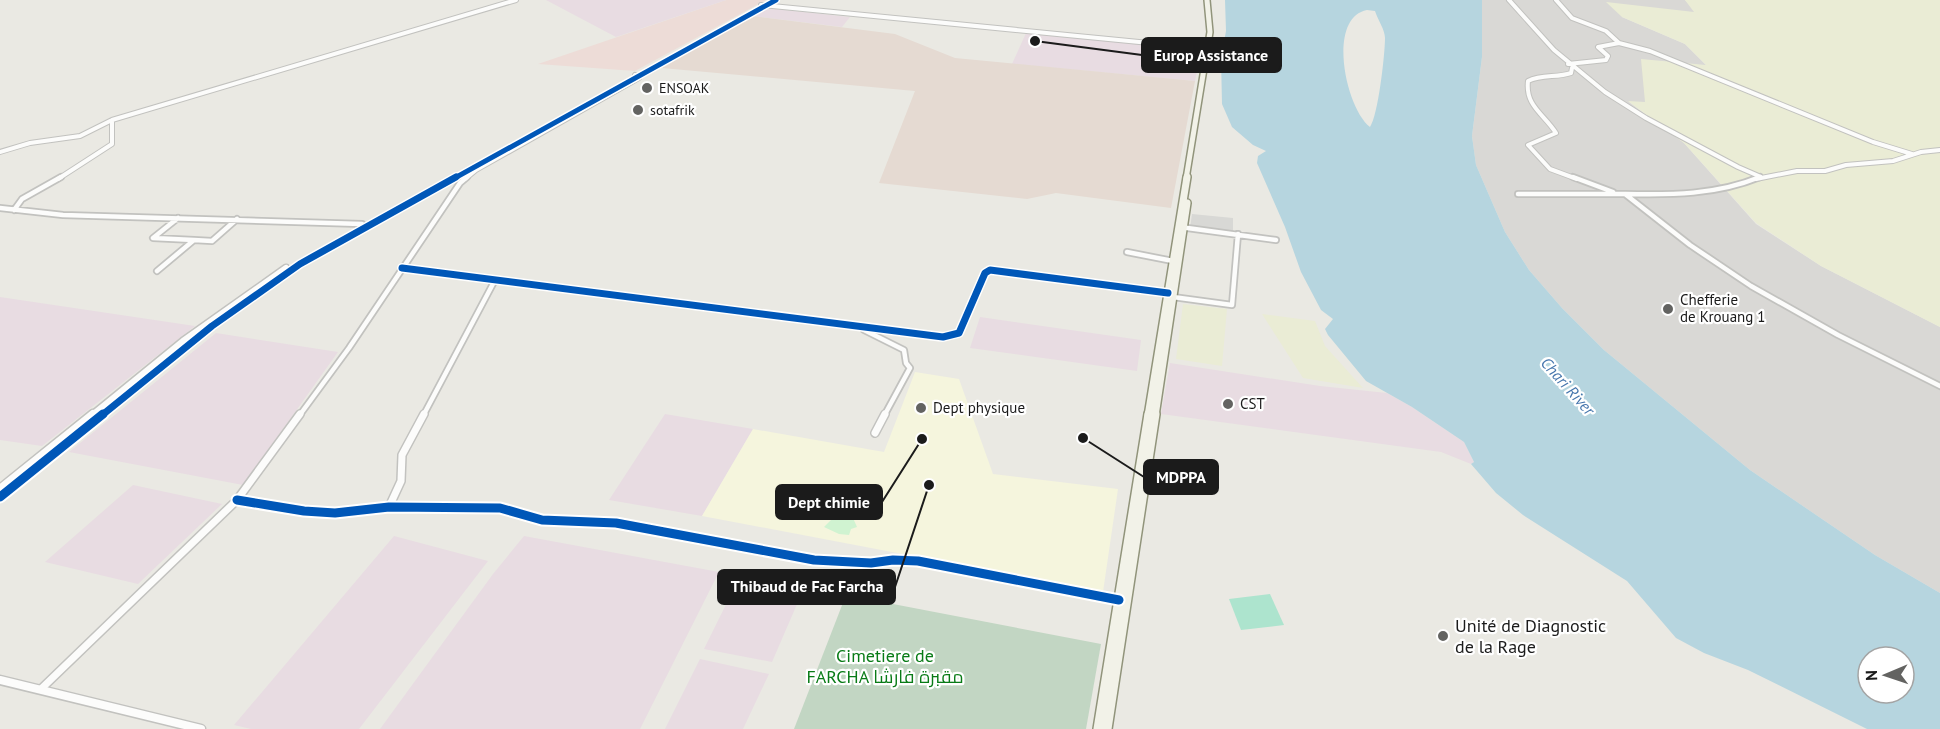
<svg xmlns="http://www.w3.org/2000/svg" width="1940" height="729" viewBox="0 0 1940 729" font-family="'PT Sans',Cairo,sans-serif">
  <rect width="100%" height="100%" fill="#eae9e3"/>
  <!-- residential -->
  <path fill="#d9d8d5" d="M1482,0H1685L1696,12L1622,17L1685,44L1707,66L1645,103L1629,102L1684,143L1756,224L1821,266L1940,327V593L1875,555L1750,470L1604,350L1562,308L1529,270L1505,232L1476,165L1472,136L1482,57Z"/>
  <!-- commercial -->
  <path fill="#eddcd7" d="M726,0H766L635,71L538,64Z"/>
  <!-- industrial -->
  <path fill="#e8dce2" d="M546,0H726L616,37Z
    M766,8L850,17L842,27L752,16Z
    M1026,33L1201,50L1195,81L1012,64Z
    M0,297L195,326L42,446L0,440Z
    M980,317L1141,340L1137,371L970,348Z
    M216,333L338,352L243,485L69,452Z
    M1170,363L1320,386L1387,393L1412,407L1464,442L1474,462L1471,464L1441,452L1161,414Z
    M665,414L753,429L702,516L609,500Z
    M133,485L222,504L138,584L45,562Z
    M394,536L488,561L359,729H251L234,725Z
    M524,536L719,572L640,729H380L493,574Z
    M741,574L804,588L772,662L704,649Z
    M700,659L769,674L743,729H665Z"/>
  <!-- education -->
  <path fill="#f5f5dd" d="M915,372L959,379L993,474L1118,489L1103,592L702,516L753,429L884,452Z"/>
  <!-- military -->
  <path fill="#e5dad2" d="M752,16L895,34L955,58L1195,81L1171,208L1056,193L1027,199L879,183L915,91L662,68Z"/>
  <!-- farmland -->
  <path fill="#eaecd5" d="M1685,0H1940V327L1821,266L1756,223L1684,143L1628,101L1645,102L1641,59L1706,65L1685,44L1622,17L1606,2L1694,12Z
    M1183,304L1227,309L1222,366L1176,359Z
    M1262,314L1315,321L1325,346L1363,388L1303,378Z"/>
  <!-- cemetery -->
  <path fill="#c2d6c3" d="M846,595L1101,644L1086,729H794Z"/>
  <!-- park -->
  <path fill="#d0f3d1" d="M841,514L853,518L857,527L851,529L849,535L839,534L824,527L832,519Z"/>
  <!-- pitch -->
  <path fill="#ade4ce" d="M1270,594L1284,625L1241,630L1229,599Z"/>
  <!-- parking -->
  <path fill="#d8d8d5" d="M1192,214L1233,218V233L1190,228Z"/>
  <!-- water -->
  <path fill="#b6d5df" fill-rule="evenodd" d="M1225,0H1482V57L1472,136L1476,165L1505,232L1529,270L1562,308L1604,350L1750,470L1875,555L1940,593V729H1867L1748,670L1704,653L1676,638L1627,581L1523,515L1496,493L1471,464L1474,462L1464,442L1412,407L1366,381L1328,335L1325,329L1333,319L1321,310L1301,272L1285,227L1257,163L1258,156L1266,151L1253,145L1232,127L1222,104L1221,58L1226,31ZM1367,10L1375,11C1378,20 1385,30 1385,38C1385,55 1378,116 1370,127C1346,109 1326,18 1367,10ZM1868,657H1904V693H1868Z"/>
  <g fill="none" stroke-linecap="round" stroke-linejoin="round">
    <!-- minor-far2 casing -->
    <g stroke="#c2c2bf" stroke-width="6">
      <path id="minor-far2" d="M1509,0L1554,50L1605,92L1646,118L1738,167L1761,177
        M1556,0L1572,18L1606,31L1619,43
        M761,5L1211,49
        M1568,64L1606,60L1608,56L1598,47L1619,43L1650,51L1873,142L1912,154
        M1572,68L1571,73C1557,78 1542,74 1528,81C1525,106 1544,114 1556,133L1528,145L1550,169L1577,179
        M0,152L30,143L80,136L112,120L516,0
        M58,179L112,144V120
        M465,179L476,170L639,78L635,75
        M1756,179L1797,171H1825L1846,165L1893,161L1921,152L1940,150"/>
    </g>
    <!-- minor-far1 casing -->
    <g stroke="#c2c2bf" stroke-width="8">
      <path id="minor-far1" d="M1573,177L1613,192
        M1518,194H1625L1690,245L1751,286L1838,335L1940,386
        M1625,194C1671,195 1716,195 1760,177
        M0,208L63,215L362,224
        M14,210L22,199L61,177
        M178,218L153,238L194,240
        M1180,227L1276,240
        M1127,252L1173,261
        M402,268L943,337L959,333L985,273L990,270L1168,293
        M157,271L194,240L212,241L237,219
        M1173,297L1232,305L1238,234
        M864,330L904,350L906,363L910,368L884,416
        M299,416L349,348L460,183L467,177
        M423,416L495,280"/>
    </g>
    <!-- minor casing -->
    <g stroke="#c2c2bf" stroke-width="10">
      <path id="minor" d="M875,433L885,414
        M237,500L304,511L335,513L389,507L500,508L542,520L616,523L814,560L871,563L893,560L918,561L1119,600
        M389,507L401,481L402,455L424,414
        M41,689L237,500L300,414"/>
    </g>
    <!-- tertiary-far2 casing -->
    <g stroke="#c2c2bf" stroke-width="7">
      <path id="tertiary-far2" d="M453,179L776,0"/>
    </g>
    <!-- tertiary-far1 casing -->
    <g stroke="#c2c2bf" stroke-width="9">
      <path id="tertiary-far1" d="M91,416L183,341L286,268
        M101,416L212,326L300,264L456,177"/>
    </g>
    <!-- tertiary casing -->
    <g stroke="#c2c2bf" stroke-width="11">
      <path id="tertiary" d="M0,489L93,414
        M0,497L103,414
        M0,680L201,729"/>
    </g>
    <!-- secondary-far2 casing -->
    <g stroke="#91947b" stroke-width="8">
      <path id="secondary-far2" d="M1186,179L1210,32L1207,0"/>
    </g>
    <!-- secondary-far1 casing -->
    <g stroke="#91947b" stroke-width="10">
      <path id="secondary-far1" d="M1148,416L1187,177
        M1155,416L1187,203"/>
    </g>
    <!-- secondary casing -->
    <g stroke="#91947b" stroke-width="12">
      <path id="secondary" d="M1098,729L1149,414
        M1107,729L1155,414"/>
    </g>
    <!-- minor-far2 -->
    <use href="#minor-far2" stroke="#fcfcfb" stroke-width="4"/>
    <!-- minor-far1 -->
    <use href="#minor-far1" stroke="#fcfcfb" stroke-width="4.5"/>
    <!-- minor -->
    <use href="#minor" stroke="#fcfcfb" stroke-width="7"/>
    <!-- tertiary-far2 -->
    <use href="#tertiary-far2" stroke="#fcfcfb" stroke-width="4.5"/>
    <!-- tertiary-far1 -->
    <use href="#tertiary-far1" stroke="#fcfcfb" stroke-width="6"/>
    <!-- tertiary -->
    <use href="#tertiary" stroke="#fcfcfb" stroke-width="8"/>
    <!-- secondary-far2 -->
    <use href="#secondary-far2" stroke="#f2f2e8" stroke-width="5"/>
    <!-- secondary-far1 -->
    <use href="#secondary-far1" stroke="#f2f2e8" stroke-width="7"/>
    <!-- secondary -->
    <use href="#secondary" stroke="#f2f2e8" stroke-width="9"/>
    <!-- cycleway-far2 casing -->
    <g stroke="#fff" stroke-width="8">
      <path id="cycleway-far2" d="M453,179L776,0"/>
    </g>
    <!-- cycleway-far1 casing -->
    <g stroke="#fff" stroke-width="10">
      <path id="cycleway-far1" d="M402,268L943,337L959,333L985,273L990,270L1168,293
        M101,416L212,326L300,264L456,177"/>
    </g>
    <!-- cycleway casing -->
    <g stroke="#fff" stroke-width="13">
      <path id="cycleway" d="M0,497L103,414
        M237,500L304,511L335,513L389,507L500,508L542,520L616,523L814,560L871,563L893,560L918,561L1119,600"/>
    </g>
    <!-- cycleway-far2 -->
    <use href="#cycleway-far2" stroke="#0057b8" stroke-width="5"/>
    <!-- cycleway-far1 -->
    <use href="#cycleway-far1" stroke="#0057b8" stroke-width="7"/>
    <!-- cycleway -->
    <use href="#cycleway" stroke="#0057b8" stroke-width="9"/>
  </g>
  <!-- markers -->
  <g fill="#636361" stroke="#fff" stroke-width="2">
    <circle cx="647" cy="88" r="6"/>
    <circle cx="638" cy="110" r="6"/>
    <circle cx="1668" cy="309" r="6"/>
    <circle cx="1228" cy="404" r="6"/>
    <circle cx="921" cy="408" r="6"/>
    <circle cx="1443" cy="636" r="6"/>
  </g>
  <g text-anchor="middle" stroke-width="4.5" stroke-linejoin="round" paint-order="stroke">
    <!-- far-poi labels -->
    <g font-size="14" fill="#1b1b1b" stroke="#fff" text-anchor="start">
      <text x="659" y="93">ENSOAK</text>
      <text x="650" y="115">sotafrik</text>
    </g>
    <!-- poi labels -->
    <g font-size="15" fill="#1b1b1b" stroke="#fff" text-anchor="start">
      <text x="1680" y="305">Chefferie<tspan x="1680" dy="17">de Krouang 1</tspan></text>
      <text x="1240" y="409">CST</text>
      <text x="933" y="413">Dept physique</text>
    </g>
    <!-- water labels -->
    <g font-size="16" font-style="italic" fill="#4676ad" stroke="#fff">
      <text transform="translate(1568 386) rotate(48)" y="6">Chari River</text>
    </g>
    <!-- near-poi labels -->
    <g font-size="18" fill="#1b1b1b" stroke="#fff" text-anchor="start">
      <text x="1455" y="632">Unité de Diagnostic<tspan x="1455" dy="21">de la Rage</tspan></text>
    </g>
    <!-- near-park labels -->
    <g font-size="18" fill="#087b16" stroke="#fff">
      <text x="885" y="662">Cimetiere de<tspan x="885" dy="21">FARCHA مقبرة فارشا</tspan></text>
    </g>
  </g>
  <!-- callouts -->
  <path fill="none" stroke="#1b1b1b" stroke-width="2" d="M1035 41L1142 55M1083 438L1144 477M922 439L882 502M929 485L895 587"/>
  <g fill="#1b1b1b" stroke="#fff" stroke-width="2">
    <circle cx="1035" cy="41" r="6"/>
    <circle cx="1083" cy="438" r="6"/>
    <circle cx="922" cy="439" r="6"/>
    <circle cx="929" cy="485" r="6"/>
  </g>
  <g fill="#1b1b1b" stroke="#1b1b1b" stroke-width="2">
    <rect x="1142" y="38" width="139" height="34" rx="6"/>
    <rect x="1144" y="460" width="74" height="34" rx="6"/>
    <rect x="776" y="485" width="106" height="34" rx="6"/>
    <rect x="718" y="570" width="177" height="34" rx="6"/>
  </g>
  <g font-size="16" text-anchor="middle" font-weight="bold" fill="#fff">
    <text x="1211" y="61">Europ Assistance</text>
    <text x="1181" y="483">MDPPA</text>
    <text x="829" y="508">Dept chimie</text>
    <text x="807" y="592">Thibaud de Fac Farcha</text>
  </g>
  <!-- north arrow -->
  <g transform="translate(1886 675) rotate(268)"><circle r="28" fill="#ffffff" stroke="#a4a4a4" stroke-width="1.5"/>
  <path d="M0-4.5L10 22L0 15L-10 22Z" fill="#636361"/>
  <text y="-9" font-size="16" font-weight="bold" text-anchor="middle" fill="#1b1b1b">N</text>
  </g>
</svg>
